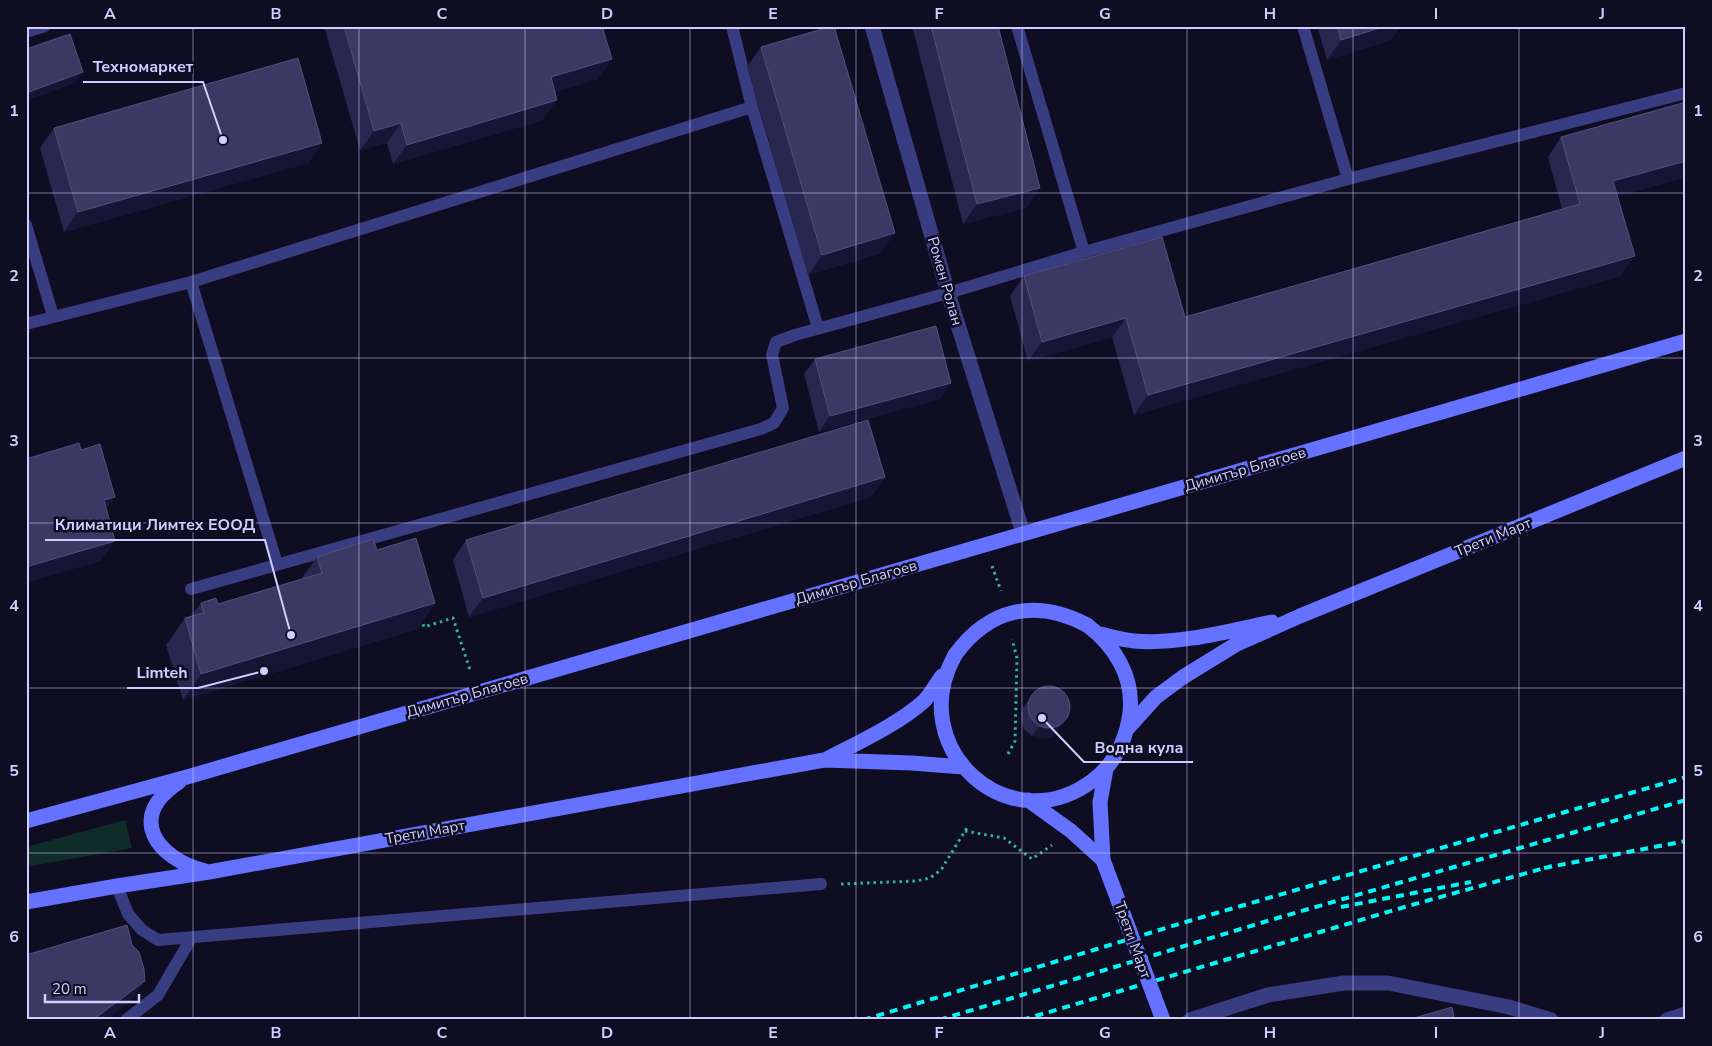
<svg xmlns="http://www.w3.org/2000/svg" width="1712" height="1046" viewBox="0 0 1712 1046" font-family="'Nunito Sans',sans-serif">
  <rect width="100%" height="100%" fill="#0f0d22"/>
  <!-- green -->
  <path fill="#102c28" d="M125,820L132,848L26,867V847Z"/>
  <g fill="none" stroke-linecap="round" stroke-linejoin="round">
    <!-- path -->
    <path stroke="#2eb39d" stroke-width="3" stroke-dasharray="2.5 4" stroke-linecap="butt" d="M992,566L1001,591
      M421,618L424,627L453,618L470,670
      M1008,754L1015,741L1017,658L1012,639
      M965,831L1004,838L1032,859L1052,845
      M841,884L916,881L930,878L941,870L968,826"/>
    <!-- lane -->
    <path stroke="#383d81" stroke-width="12" d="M732,26L752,107L818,328
      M1017,26L1084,252
      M1303,26L1348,179
      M26,32L45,26
      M26,225L53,316
      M191,282L277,564
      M26,324L191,282L752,107
      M191,589L761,429L774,423L783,408L772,355L776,342L795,335L948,293L1084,252L1348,179L1686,93
      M117,886L128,914L142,930L158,940L821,884
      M126,1020L158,995L192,937"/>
    <!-- street -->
    <path stroke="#383d81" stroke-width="15" d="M872,26L948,293L1023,533
      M1190,1020L1268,995L1344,983H1388L1509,1007L1551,1020
      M1667,1020L1686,1014"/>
    <!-- secondary -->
    <path stroke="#6572ff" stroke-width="15" d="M1099,634C1110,636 1122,640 1134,641C1177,645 1229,631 1272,622
      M955,655C903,748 1009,843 1092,781C1115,764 1126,741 1130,713C1134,677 1115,646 1087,625
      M1128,728L1156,697L1183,677L1235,645L1300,616L1686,458
      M825,760C855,744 899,724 924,701C931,694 936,684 942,676
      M179,782C126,817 156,858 205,871
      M1028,800L1071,831L1103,860
      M26,821L187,777L1686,341
      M1103,860L1100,802L1106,769
      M26,902L117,886L209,872L824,760L912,763L963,767"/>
    <!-- rail -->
    <path stroke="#00f9f8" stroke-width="4" stroke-dasharray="8 6" stroke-linecap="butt" d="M1544,868L1686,841
      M1341,907L1471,882
      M863,1020L1189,921L1686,777
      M939,1020L1274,919L1686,800
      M1022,1020L1408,906L1552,866"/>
    <!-- secondary-bridge -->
    <path stroke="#6572ff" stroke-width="15" d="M955,655C989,608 1036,598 1087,625
      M1103,860L1163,1020"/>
  </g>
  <!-- wall -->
  <path fill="#292650" d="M324,26H602L598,79L555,92L543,120L393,164L387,143L360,150Z
    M912,26H998L1040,188L1026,208L963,224Z
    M1317,26H1401L1391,40L1327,60Z
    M761,47L881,253L808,275L747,67Z
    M1686,102V177L1618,196L1621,276L1134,415L1112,337L1028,361L1010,296L1024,276L1185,317L1562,209L1548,157L1561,137Z
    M54,128L322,143L308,163L64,232L40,148Z
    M815,359L951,383L940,399L819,432L804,374Z
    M885,477L871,497L469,617L453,560L466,540Z
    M377,550L435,603L417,629L183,700L166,645L185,618L191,616L201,603L218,604L301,579L317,557Z
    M1031,697L1066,720L1058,730L1053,736L1046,738L1039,739L1032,736L1025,730L1022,724L1021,715L1023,708Z"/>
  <!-- shaded-wall -->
  <path fill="#171436" d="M1386,26H1401L1391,40L1327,60L1341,40Z
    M612,59L598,79L537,97L551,77Z
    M83,72L75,83L26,101V93Z
    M557,100L543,120L393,164L407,145Z
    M401,123L387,143L360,150L374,131Z
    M322,143L308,163L64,232L78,212Z
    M1686,161V177L1599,201L1613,181Z
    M1040,188L1026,208L963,224L977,204Z
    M895,233L881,253L808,275L822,255Z
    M1635,256L1621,276L1134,415L1148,395Z
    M1126,318L1112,337L1028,361L1042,342Z
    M951,383L940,399L819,432L830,416Z
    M885,477L871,497L469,617L483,598Z
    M115,497L101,516L104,500Z
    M115,541L101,561L26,583V567Z
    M435,603L417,629L183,700L201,674Z
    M1066,720L1058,730L1053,736L1046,738L1039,739L1032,736L1040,726Z
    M145,981L131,1001L106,1020H93Z"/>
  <!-- building -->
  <path fill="#3b3863" stroke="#524f7b" d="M344,26H602L612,59L551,77L557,100L407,145L401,123L374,131Z
    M832,26H834L895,233L822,255L761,47Z
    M931,26H998L1040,188L977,204Z
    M1337,26H1386L1341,40Z
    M70,34L83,72L26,93V49Z
    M298,58L322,143L78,212L54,128Z
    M1686,102V161L1613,181L1635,256L1148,395L1126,318L1042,342L1024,276L1162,237L1185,317L1580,204L1561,137Z
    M936,326L951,383L830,416L815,359Z
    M868,420L885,477L483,598L466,540Z
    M79,443L81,450L100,444L115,497L104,500L115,541L26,567V459Z
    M416,538L435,603L201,674L185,618L204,613L201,603L216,598L218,604L322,573L317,557L373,539L377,550Z
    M1028 707a21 21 0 1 1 42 0a21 21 0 1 1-42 0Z
    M127,925L132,945L139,952L144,969L145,981L93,1020H26V955Z
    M1452,1007L1455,1020H1407Z"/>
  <!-- grid -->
  <path fill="none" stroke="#cfceff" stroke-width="1" stroke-opacity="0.55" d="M193,26V1020M359,26V1020M525,26V1020M690,26V1020M856,26V1020M1022,26V1020M1187,26V1020M1353,26V1020M1519,26V1020M26,193H1686M26,358H1686M26,523H1686M26,688H1686M26,853H1686"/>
  <g text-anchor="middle" stroke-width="5" stroke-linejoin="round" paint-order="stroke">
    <!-- street labels -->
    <g font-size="15" fill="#cfceff" stroke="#0f0d22">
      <text transform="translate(945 281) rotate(74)" y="5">Ромен Ролан</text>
      <text transform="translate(1245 469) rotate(-16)" y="5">Димитър Благоев</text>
      <text transform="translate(1493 537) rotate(-22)" y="5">Трети Март</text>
      <text transform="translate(856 582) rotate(-16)" y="5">Димитър Благоев</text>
      <text transform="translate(467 695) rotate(-16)" y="5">Димитър Благоев</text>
      <text transform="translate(425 832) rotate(-10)" y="5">Трети Март</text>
      <text transform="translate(1133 940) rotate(70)" y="5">Трети Март</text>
    </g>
  </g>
  <!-- callouts -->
  <path fill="none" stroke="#cfceff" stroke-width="2" d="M223 140L203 82H83M291 635L265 540H45M264 671L198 688H127M1042 718L1084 762H1193"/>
  <g fill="#cfceff" stroke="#0f0d22" stroke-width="2">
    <circle cx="223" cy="140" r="5"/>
    <circle cx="291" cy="635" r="5"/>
    <circle cx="264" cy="671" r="5"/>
    <circle cx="1042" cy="718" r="5"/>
  </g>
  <g font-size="16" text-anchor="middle" font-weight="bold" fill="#cfceff" stroke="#0f0d22" stroke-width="5" stroke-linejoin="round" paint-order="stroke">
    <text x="143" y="72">Техномаркет</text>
    <text x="155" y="530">Климатици Лимтех ЕООД</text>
    <text x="162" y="678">Limteh</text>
    <text x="1139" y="753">Водна кула</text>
  </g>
  <!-- border -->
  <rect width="1712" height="1046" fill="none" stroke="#0f0d22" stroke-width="55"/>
  <!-- scale -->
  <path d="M45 994v8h94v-8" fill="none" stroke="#cfceff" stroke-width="2.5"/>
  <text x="52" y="994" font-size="15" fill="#cfceff" stroke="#0f0d22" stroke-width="4" paint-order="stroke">20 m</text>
  <rect x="28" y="28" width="1656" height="990" fill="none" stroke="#cfceff" stroke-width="2"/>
  <g font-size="16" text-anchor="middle" font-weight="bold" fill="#cfceff">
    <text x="110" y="19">A</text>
    <text x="276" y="19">B</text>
    <text x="442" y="19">C</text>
    <text x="607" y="19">D</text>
    <text x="773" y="19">E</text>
    <text x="939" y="19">F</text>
    <text x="1105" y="19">G</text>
    <text x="1270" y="19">H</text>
    <text x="1436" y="19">I</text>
    <text x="1602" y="19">J</text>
    <text x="14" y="116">1</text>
    <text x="1698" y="116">1</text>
    <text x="14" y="281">2</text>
    <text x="1698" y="281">2</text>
    <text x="14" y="446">3</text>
    <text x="1698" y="446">3</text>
    <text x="14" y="611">4</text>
    <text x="1698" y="611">4</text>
    <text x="14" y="776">5</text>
    <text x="1698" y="776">5</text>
    <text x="14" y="942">6</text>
    <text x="1698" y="942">6</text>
    <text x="110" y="1038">A</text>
    <text x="276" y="1038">B</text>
    <text x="442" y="1038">C</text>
    <text x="607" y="1038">D</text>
    <text x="773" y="1038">E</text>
    <text x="939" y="1038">F</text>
    <text x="1105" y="1038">G</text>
    <text x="1270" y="1038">H</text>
    <text x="1436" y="1038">I</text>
    <text x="1602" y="1038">J</text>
  </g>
</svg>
